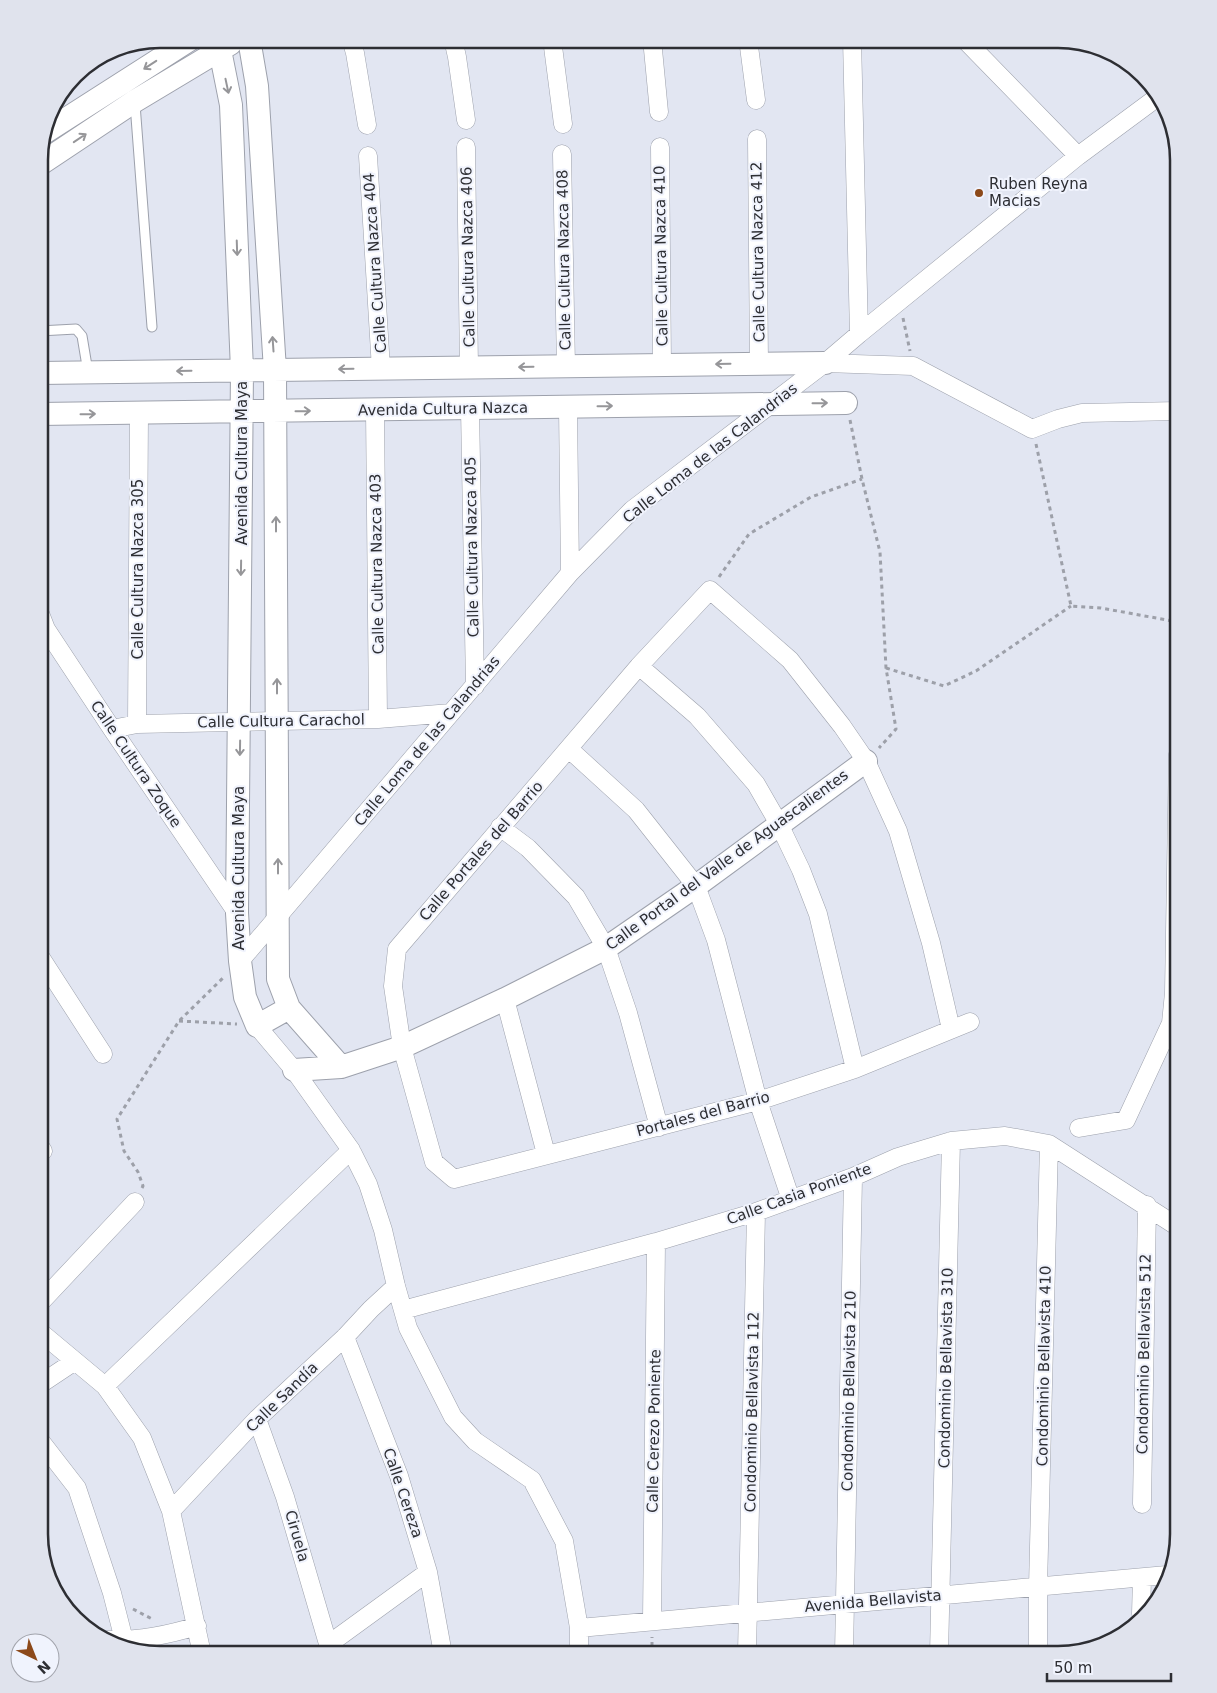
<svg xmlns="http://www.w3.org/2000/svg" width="1217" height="1693" viewBox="0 0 1217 1693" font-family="'DejaVu Sans',sans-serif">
  <rect width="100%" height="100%" fill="#e2e6f2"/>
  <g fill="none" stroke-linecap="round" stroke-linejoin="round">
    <!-- service casing -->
    <g stroke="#9da1ac" stroke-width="11">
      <path id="service" d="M135,104L152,327
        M39,331L76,329L82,336L88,372"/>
    </g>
    <!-- minor casing -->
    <g stroke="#9da1ac" stroke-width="19">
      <path id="minor" d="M351,39L355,53L367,125
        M453,39L457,57L466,120
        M552,39L563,124
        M652,39L659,112
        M748,39L756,100
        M852,39L859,334
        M964,39L1078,156
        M757,139L759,364
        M466,147L469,368
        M660,147L662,365
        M562,154L566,367
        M368,156L381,369
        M825,363L913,366L1032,429L1058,419L1082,413L1178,411
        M568,407L570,573
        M470,408L475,686
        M375,410L378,719
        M39,611L46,629L112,729L237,913
        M639,666L697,716L756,784L779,824L801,870L818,914L855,1069
        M137,724L139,413
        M112,729L137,724L378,719L451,713
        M569,749L636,810L696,886L716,940L758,1101L791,1200
        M500,827L528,848L576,897L606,948L628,1013L659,1127
        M39,955L103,1054
        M240,961L570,573L632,510L825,363L859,334L1078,156L1159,96
        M505,999L546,1154
        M257,1026L294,1070L351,1150L368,1184L383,1230L396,1286L408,1328L453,1417L475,1441L532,1480L564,1541L579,1628V1654
        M951,1029L931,943L898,831L866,761L842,726L790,660L710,590L639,666L397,949L393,986L402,1047L434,1162L454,1179L758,1101L855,1069L970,1022
        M1079,1128L1126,1120L1171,1023L1174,993L1178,754
        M39,1154L43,1151L39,1145
        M39,1304L135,1202
        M403,1310L656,1242L756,1212L853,1177L898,1157L951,1141L1005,1136L1049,1144L1178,1227
        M39,1331L105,1386L142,1438L171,1511L202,1654
        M345,1337L399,1476L428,1572L443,1654
        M39,1385L75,1361
        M105,1386L351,1150
        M257,1419L285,1497L331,1654
        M39,1439L77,1488L112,1593L124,1640
        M1142,1504L1147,1205
        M171,1511L257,1419L345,1337L371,1309L396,1286
        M1141,1614L1142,1578
        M652,1621L656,1242
        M579,1628L1167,1575
        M107,1640C137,1641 168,1635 197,1626
        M329,1644L428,1572
        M747,1654L756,1212
        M844,1654L853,1177
        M939,1654L951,1141
        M1038,1654V1587L1049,1144"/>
    </g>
    <!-- tertiary casing -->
    <g stroke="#9da1ac" stroke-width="24">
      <path id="tertiary" d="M215,39L220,50L231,105L242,370L237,913L240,961L245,997L257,1026L289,1008
        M249,39L257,86L275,370L278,979L289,1008L341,1067
        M44,133L191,39
        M39,165L135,101L230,44
        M39,373L825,363
        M39,414L846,403
        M294,1070L341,1067L402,1047L505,999L606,948L696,886L866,761"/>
    </g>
    <!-- path -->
    <path stroke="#9da0a9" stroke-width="3" stroke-dasharray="4 4" stroke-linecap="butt" d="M903,318L910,351
      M850,420L862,479L880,552L886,668L896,729L879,748
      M1036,444L1071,606L1101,608L1178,622
      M719,577L749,534L811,497L862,479
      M886,668L944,686L976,671L1071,606
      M179,1021L237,1024
      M142,1188L143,1186L138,1172L124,1151L117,1119L179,1021L224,977
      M133,1609L154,1620
      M652,1654V1637"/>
    <!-- service -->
    <use href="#service" stroke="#fff" stroke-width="9"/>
    <!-- minor -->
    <use href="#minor" stroke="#fff" stroke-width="18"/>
    <!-- tertiary -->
    <use href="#tertiary" stroke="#fff" stroke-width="22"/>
  </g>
  <!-- one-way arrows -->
  <defs><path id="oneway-shaft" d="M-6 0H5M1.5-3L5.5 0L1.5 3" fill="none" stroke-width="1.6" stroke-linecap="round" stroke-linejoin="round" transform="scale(1.25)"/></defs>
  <g stroke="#969699">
    <use href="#oneway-shaft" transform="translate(150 65) rotate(147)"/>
    <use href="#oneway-shaft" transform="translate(227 86) rotate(78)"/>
    <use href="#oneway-shaft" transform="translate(80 138) rotate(-34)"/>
    <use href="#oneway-shaft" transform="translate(237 248) rotate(88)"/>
    <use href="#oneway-shaft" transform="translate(273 344) rotate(-94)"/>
    <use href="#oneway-shaft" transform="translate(723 364) rotate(179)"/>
    <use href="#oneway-shaft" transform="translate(526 367) rotate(179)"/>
    <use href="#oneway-shaft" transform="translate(346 369) rotate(179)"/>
    <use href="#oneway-shaft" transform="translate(184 371) rotate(179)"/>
    <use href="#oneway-shaft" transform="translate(820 403) rotate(-1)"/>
    <use href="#oneway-shaft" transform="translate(605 406) rotate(-1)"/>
    <use href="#oneway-shaft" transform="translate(303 411) rotate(-1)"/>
    <use href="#oneway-shaft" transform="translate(88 414) rotate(-1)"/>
    <use href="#oneway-shaft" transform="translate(276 524) rotate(-90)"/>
    <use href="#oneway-shaft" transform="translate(241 568) rotate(91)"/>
    <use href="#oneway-shaft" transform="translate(277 686) rotate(-90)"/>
    <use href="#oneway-shaft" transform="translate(240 748) rotate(91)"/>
    <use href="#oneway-shaft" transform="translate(278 866) rotate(-90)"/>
  </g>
  <!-- markers -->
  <circle fill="#8c491a" stroke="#f0f3fd" stroke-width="2" cx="979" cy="193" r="5"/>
  <g text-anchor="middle" stroke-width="4" stroke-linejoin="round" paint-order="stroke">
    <!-- poi labels -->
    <g font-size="15" fill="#2d2e33" stroke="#f0f3fd" text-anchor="start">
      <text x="989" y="189">Ruben Reyna<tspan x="989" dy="17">Macias</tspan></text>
    </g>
    <!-- street labels -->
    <g font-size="15" fill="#2d2e33" stroke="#f0f3fd">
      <text transform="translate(758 252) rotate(-91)" y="5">Calle Cultura Nazca 412</text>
      <text transform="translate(661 256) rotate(-91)" y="5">Calle Cultura Nazca 410</text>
      <text transform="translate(468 257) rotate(-91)" y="5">Calle Cultura Nazca 406</text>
      <text transform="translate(564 260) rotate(-91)" y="5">Calle Cultura Nazca 408</text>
      <text transform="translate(375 263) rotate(-94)" y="5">Calle Cultura Nazca 404</text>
      <text transform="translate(443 409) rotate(-1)" y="5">Avenida Cultura Nazca</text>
      <text transform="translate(710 453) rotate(-38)" y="5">Calle Loma de las Calandrias</text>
      <text transform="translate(242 463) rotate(-90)" y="5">Avenida Cultura Maya</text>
      <text transform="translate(472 547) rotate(-91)" y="5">Calle Cultura Nazca 405</text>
      <text transform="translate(377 564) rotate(-91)" y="5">Calle Cultura Nazca 403</text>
      <text transform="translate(138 569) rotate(-90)" y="5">Calle Cultura Nazca 305</text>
      <text transform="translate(281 721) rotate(-1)" y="5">Calle Cultura Carachol</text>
      <text transform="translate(427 741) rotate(-50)" y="5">Calle Loma de las Calandrias</text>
      <text transform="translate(136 764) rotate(56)" y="5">Calle Cultura Zoque</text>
      <text transform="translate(481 851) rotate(-49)" y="5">Calle Portales del Barrio</text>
      <text transform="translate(727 860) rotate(-36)" y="5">Calle Portal del Valle de Aguascalientes</text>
      <text transform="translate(239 868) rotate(-90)" y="5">Avenida Cultura Maya</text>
      <text transform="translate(703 1114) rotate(-15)" y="5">Portales del Barrio</text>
      <text transform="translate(799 1194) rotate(-20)" y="5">Calle Casia Poniente</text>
      <text transform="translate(1144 1354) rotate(-89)" y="5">Condominio Bellavista 512</text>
      <text transform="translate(1044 1366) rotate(-89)" y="5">Condominio Bellavista 410</text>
      <text transform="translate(946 1368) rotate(-89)" y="5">Condominio Bellavista 310</text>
      <text transform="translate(849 1391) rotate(-89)" y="5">Condominio Bellavista 210</text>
      <text transform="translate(282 1397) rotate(-44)" y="5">Calle Sandía</text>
      <text transform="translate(752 1412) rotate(-89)" y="5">Condominio Bellavista 112</text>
      <text transform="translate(654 1431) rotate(-89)" y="5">Calle Cerezo Poniente</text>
      <text transform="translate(403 1493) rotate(71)" y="5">Calle Cereza</text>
      <text transform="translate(297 1536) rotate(74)" y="5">Ciruela</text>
      <text transform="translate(873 1601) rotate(-5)" y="5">Avenida Bellavista</text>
    </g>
  </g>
  <!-- crop -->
  <path d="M0 0H1217V1693H0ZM160 48H1058A112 112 0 0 1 1170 160V1534A112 112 0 0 1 1058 1646H160A112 112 0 0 1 48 1534V160A112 112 0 0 1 160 48Z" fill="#e0e3ed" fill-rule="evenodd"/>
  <path fill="none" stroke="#2d2e33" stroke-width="2.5" d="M160 48H1058A112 112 0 0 1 1170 160V1534A112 112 0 0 1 1058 1646H160A112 112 0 0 1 48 1534V160A112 112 0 0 1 160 48Z"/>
  <!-- north arrow -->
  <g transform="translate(35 1658) rotate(137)"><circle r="24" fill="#f0f3fd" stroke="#a2a4ac"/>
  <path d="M0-4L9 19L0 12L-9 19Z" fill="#8c491a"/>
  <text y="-8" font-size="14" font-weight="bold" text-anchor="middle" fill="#2d2e33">N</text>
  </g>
  <!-- scale -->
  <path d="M1047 1673v8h124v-8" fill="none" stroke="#2d2e33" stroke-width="2.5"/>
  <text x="1054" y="1673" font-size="15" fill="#2d2e33" stroke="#f0f3fd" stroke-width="4" paint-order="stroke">50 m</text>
</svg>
